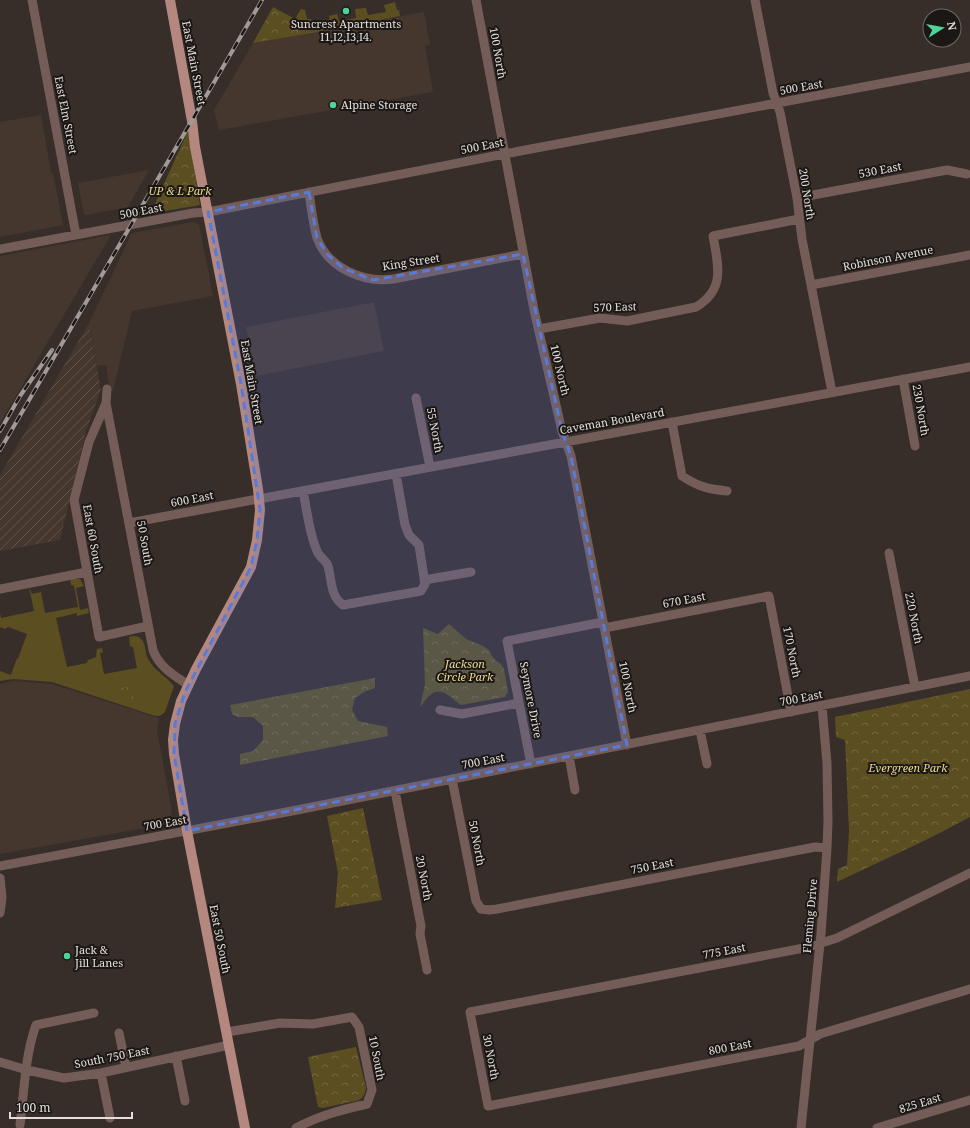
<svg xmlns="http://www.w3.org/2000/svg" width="970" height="1128" viewBox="0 0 970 1128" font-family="'Noto Serif',serif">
  <defs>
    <pattern id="industrial-furrows" width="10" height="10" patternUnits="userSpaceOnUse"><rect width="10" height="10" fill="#45372e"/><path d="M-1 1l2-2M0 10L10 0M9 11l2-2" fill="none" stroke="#60544c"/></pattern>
    <pattern id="park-crowns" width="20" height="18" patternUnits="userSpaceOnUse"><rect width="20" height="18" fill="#5b4f22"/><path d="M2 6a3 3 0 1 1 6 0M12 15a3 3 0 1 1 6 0" fill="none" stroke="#726842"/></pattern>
  </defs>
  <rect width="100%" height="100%" fill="#372e2a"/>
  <!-- built -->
  <path fill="#45372e" d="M424,12L430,45L425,46L433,92L219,130L214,110L253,43Z
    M41,115L51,173H53L63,225L0,237V122Z
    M149,170L128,207L86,215H84L78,183Z
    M193,222L199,224L213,296L132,311L113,390L110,391L106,365L97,366L89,323L132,233Z
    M111,235L23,384L0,423V256Z
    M374,302L384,351L256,376L246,327Z
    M13,681L52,684L159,718L157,730L172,812L167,824L0,854V684Z"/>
  <!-- industrial -->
  <path fill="url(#industrial-furrows)" d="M89,323L101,390L86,431L60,540L0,551V475Z"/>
  <!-- green -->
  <path fill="#5b4f22" d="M395,2L397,10H399L400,16L312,33V26L330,23L329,16L337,14L339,21L356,18L355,9L366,8L368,15L386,12L384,5Z
    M70,579H80L84,586L76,588L80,610L88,608L89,613L77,616V613L56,618L67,667L87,663L88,660L96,657L97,649L102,648L103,652L100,653L104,674L137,668L133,647L130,646L129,637C133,636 137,635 141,639C146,643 145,653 148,659C155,671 166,676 174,686L165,712C161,716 158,717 152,715L52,682L13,679L0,681V671L11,675L17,658L18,659L27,634L8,627L5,629L0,627V613L1,618L34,611L29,587L32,594L41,592L45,613L78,607L74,586L71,585Z"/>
  <!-- park -->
  <path fill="url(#park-crowns)" d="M273,7L295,19L301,9L305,10L307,19H311L312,33L253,43Z
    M188,131L200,205L153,213L154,206Z
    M449,624L466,639L483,646L490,651L491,655L496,661L501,664L504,669L508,692L505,697L461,705C456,702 453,698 448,695C434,685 427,698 420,707L425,684L423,628L438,634Z
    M375,678V688L366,691L355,698L352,710L358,721L387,727L388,736L240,765V754L253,751L263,740V726L253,717H238L232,714L230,705Z
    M129,687L134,690L133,699C123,704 118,702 117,691L122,688Z
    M970,689V817L930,838L837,882L838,869L847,865L849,831L845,740L836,737L835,717Z
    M363,808L382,900L335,908L338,873L327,816Z
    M356,1047L366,1088C365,1095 362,1100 355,1101L323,1108L318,1107L308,1057Z"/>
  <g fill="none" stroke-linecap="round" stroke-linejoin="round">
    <!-- minor -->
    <path stroke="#745d59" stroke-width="9" d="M32,0L76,235
      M476,0L534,310L562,431L571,456L627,745
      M755,0L773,93L780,112L797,198L802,239L832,392
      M309,192C311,207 313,223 317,238C328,268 363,283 393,279L523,254
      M797,198L947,170L967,174
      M0,249L193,213L208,212L520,151L970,67
      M811,285L970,255
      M539,329L600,318L627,321L696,307C726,289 718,265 713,236L799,219
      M903,379L915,446
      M107,389L106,403L153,650C159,667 174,675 188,685
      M416,398L430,467
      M106,403L89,442L74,500L99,637L148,626
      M672,422L682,476C699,487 708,489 727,491
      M303,491C307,510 309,533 317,551C319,557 326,560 328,566C332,580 330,596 343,605L421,591L425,584L419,545L409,535L405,525L396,474
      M129,523L970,367
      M889,553L915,687
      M424,580L471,572
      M0,589L87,572
      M604,628L769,596L791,712
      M440,710L462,714L519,703
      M700,730L707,764
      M569,756L575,790
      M531,764L507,641L603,622
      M452,779L474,891L476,901L481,909L489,910L497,909L815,847L827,848
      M395,791L421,926L420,934L427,970
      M0,866L292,811L970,676
      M970,873L837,938L809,947L470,1012L488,1106L799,1046L820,1034L970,989
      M0,878L2,898L0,913
      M227,1032L280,1023L313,1024L352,1017L359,1027L372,1090L367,1104C341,1110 318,1116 296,1128
      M119,1033L126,1067
      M176,1056L185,1101
      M0,1062L27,1070L64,1078L101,1073L229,1045
      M101,1073L110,1118
      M20,1125C24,1093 25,1055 36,1025L94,1013
      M801,1128L821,934L827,848L828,821L827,763L822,706
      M877,1128L970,1100"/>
    <!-- major -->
    <path stroke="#b5887f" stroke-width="10" d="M170,0L192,121L195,147L241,384L258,489L260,510L257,540L251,567L196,669L181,701L175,724L173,740L174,754L187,831L245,1128"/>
    <!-- rail casing -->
    <g stroke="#a29a97" stroke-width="4">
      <path id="rail" d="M0,431L20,396L52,350
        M0,450L262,0"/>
    </g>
    <!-- rail -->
    <use href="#rail" stroke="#1b1715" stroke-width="2.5" stroke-dasharray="8" stroke-linecap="butt"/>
  </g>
  <!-- marked area -->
  <path fill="#597ad9" fill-opacity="0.2" stroke="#597ad9" stroke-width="3" stroke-dasharray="8 5" stroke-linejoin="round" d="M309,192L317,238L328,255L343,268L373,280L523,254L562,431L571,456L627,745L187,831L174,754L175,724L185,692L251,567L257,540L260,510L241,384L208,212Z"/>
  <!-- markers -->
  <g fill="#4ed399" stroke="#1b1715" stroke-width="1.5">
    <circle cx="346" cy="11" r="4"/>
    <circle cx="333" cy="105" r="4"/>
    <circle cx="67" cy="956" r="4"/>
  </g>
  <g text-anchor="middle" stroke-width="4" stroke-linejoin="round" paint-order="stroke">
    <!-- poi labels -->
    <g font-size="11" fill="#e5dfdc" stroke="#1b1715" text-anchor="start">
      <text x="346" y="28" text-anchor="middle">Suncrest Apartments<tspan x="346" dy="13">I1,I2,I3,I4.</tspan></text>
      <text x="341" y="109">Alpine Storage</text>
      <text x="75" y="954">Jack &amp;<tspan x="75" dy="13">Jill Lanes</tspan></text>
    </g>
    <!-- street labels -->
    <g font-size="11" fill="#e5dfdc" stroke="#1b1715">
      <text transform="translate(498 53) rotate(80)" y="4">100 North</text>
      <text transform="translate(194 63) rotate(79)" y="4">East Main Street</text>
      <text transform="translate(801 87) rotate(-10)" y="4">500 East</text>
      <text transform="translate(66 115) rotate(79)" y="4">East Elm Street</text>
      <text transform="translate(482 146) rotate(-11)" y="4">500 East</text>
      <text transform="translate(880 170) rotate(-11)" y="4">530 East</text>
      <text transform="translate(807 194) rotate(81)" y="4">200 North</text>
      <text transform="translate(141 211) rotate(-11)" y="4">500 East</text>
      <text transform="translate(888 258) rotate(-11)" y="4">Robinson Avenue</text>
      <text transform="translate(411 262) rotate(-9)" y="4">King Street</text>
      <text transform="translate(615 307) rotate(-2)" y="4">570 East</text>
      <text transform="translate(560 370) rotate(77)" y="4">100 North</text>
      <text transform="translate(252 382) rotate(80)" y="4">East Main Street</text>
      <text transform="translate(921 410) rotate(80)" y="4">230 North</text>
      <text transform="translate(612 421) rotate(-10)" y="4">Caveman Boulevard</text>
      <text transform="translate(435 430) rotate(79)" y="4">55 North</text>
      <text transform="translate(192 499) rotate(-11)" y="4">600 East</text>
      <text transform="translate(93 539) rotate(80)" y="4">East 60 South</text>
      <text transform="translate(145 543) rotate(80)" y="4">50 South</text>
      <text transform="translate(684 600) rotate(-11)" y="4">670 East</text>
      <text transform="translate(914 618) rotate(79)" y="4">220 North</text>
      <text transform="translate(792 652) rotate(79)" y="4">170 North</text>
      <text transform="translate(628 687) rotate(79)" y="4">100 North</text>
      <text transform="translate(801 698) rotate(-11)" y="4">700 East</text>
      <text transform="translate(531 700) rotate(79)" y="4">Seymore Drive</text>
      <text transform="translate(483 761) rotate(-11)" y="4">700 East</text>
      <text transform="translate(165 823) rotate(-10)" y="4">700 East</text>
      <text transform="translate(477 843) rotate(79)" y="4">50 North</text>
      <text transform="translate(652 866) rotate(-11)" y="4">750 East</text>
      <text transform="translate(424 878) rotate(79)" y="4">20 North</text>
      <text transform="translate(810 916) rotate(-85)" y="4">Fleming Drive</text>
      <text transform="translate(220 939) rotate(79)" y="4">East 50 South</text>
      <text transform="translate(724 951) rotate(-11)" y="4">775 East</text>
      <text transform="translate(730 1047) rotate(-11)" y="4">800 East</text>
      <text transform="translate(112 1057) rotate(-11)" y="4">South 750 East</text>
      <text transform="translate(491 1057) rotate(79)" y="4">30 North</text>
      <text transform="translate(377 1058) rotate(79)" y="4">10 South</text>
      <text transform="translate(920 1103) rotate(-17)" y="4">825 East</text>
    </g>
    <!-- park labels -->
    <g font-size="11" font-style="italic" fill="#efdc90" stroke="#1b1715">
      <text x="180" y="195">UP &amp; L Park</text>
      <text x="465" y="668">Jackson<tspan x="465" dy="13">Circle Park</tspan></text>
      <text x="908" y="772">Evergreen Park</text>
    </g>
  </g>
  <!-- north arrow -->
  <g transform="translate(942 28) rotate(79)"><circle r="19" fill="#1b1715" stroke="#6c6765"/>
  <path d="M0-3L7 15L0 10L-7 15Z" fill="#4ed399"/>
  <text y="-6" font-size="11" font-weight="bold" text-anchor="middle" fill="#e5dfdc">N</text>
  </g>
  <!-- scale -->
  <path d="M10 1112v6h122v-6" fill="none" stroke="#e5dfdc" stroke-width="2"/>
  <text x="16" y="1112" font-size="12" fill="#e5dfdc" stroke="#1b1715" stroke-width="3" paint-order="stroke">100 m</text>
</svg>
